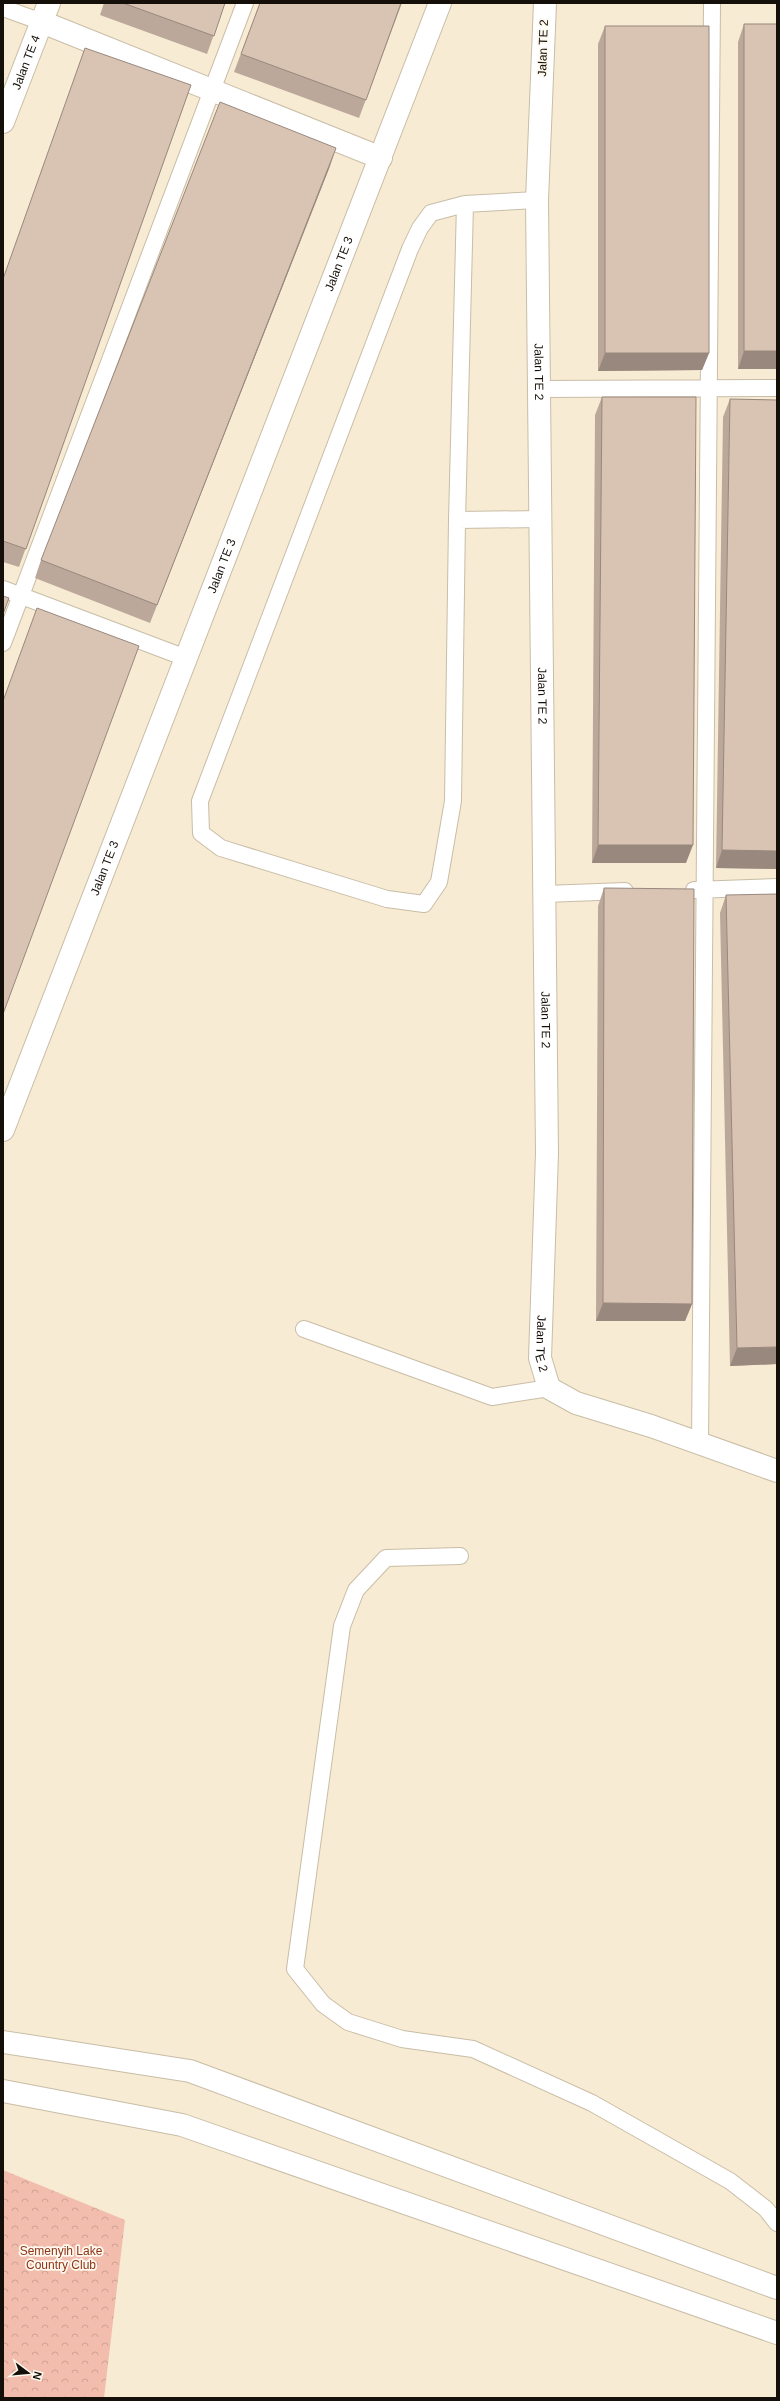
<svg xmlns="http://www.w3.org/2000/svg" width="780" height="2401" viewBox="0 0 780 2401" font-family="Helvetica,sans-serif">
  <defs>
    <pattern id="park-crowns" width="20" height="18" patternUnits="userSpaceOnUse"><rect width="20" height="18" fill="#f3bdae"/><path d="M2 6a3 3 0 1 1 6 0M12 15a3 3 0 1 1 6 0" fill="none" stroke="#cfa194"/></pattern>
  </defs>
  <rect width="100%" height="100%" fill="#f7ebd3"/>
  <!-- park -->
  <path fill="url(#park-crowns)" d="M3,2170L125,2220L104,2398H3Z"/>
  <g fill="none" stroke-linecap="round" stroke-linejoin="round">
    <!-- service casing -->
    <g stroke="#c9bda7" stroke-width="18">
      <path id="service" d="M3,8L42,22
        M465,204L431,213L420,228L410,249L200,801L201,833L221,848L387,899L424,904L439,882L453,801L457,520L541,519
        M539,389L777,388
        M457,520L465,204L537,200
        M3,589L186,658
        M3,643L245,3
        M694,890L777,887
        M545,894L625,891
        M304,1329L492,1397L549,1388
        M700,1444L712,3
        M460,1556L386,1558L356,1590L342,1626L295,1969L323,2004L348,2022L402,2039L473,2049L592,2103L730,2181L766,2209L777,2223"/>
    </g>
    <!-- minor casing -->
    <g stroke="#c9bda7" stroke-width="24">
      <g id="minor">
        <path id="s1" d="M545,3L537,200L547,1153L540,1358L549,1388L576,1403L651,1426L777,1471"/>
        <path d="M42,22L381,158"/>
        <path id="s2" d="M3,122L49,3"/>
        <path id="s3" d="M3,1130L440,3"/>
      </g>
    </g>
    <!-- tertiary casing -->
    <g stroke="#c9bda7" stroke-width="24">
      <path id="tertiary" d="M3,2042L190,2071L777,2288
        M3,2091L182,2125L777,2333"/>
    </g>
    <!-- service -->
    <use href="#service" stroke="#fff" stroke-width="16"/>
    <!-- minor -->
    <use href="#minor" stroke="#fff" stroke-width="22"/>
    <!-- tertiary -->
    <use href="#tertiary" stroke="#fff" stroke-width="22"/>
  </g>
  <!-- wall -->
  <path fill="#bba89a" d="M104,3H225L207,54L100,15Z
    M260,3H402L359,118L234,72Z
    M744,24H777V369H738V42Z
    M605,26L709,353L702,370L598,371V44Z
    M191,85L19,567L3,562V279Z
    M330,166L150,623L35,578L41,560Z
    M602,397L686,863H592L595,415Z
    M730,399L777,400V869L716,868L723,417Z
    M604,888L692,1304L685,1321H596L598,906Z
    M726,895L777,1364L730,1366L720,913Z"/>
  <!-- shaded-wall -->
  <path fill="#98887d" d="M336,148L330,166L150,623L157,605Z
    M744,351H777V369H738Z
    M605,353H709L702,370L598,371Z
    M598,845H693L686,863H592Z
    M722,850L777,851V869L716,868Z
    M603,1303L692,1304L685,1321H596Z
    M777,1347V1364L730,1366L737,1348Z"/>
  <!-- building -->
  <path fill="#d9c3b3" stroke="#98887d" d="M123,3H225L214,36Z
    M260,3H401L366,100L241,54Z
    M744,24H777V351H744Z
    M605,26H709V353H605Z
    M85,48L191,85L26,549L3,541V279Z
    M220,102L336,148L157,605L41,560Z
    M602,397H696L693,845H598Z
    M730,399L777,400V851L722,850Z
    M3,596L9,598L3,614Z
    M37,608L139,646L3,1014V701Z
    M604,888L694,889L692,1304L603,1303Z
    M777,894V1347L737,1348L726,895Z"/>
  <g text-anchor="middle" stroke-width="3.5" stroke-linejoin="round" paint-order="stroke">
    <!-- street labels -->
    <g font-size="12" fill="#140f08" stroke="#fef9ef">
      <text transform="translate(543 48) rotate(-88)" y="4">Jalan TE 2</text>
      <text dy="4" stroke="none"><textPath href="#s2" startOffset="64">Jalan TE 4</textPath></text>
      <text dy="4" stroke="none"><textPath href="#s3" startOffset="929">Jalan TE 3</textPath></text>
      <text dy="4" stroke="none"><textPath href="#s1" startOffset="369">Jalan TE 2</textPath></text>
      <text dy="4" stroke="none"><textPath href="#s3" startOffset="605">Jalan TE 3</textPath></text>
      <text dy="4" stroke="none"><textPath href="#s1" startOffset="693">Jalan TE 2</textPath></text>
      <text dy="4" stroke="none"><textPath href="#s3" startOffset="281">Jalan TE 3</textPath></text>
      <text dy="4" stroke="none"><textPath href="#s1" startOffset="1017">Jalan TE 2</textPath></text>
      <text dy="4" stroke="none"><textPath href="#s1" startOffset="1341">Jalan TE 2</textPath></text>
    </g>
    <!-- park labels -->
    <g font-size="12" fill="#903316" stroke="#fef9ef">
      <text x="61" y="2255">Semenyih Lake<tspan x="61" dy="14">Country Club</tspan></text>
    </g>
  </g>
  <!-- border -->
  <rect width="780" height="2401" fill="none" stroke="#140f08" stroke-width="8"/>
  <!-- north arrow -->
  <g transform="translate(28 2373) rotate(106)" stroke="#fef9ef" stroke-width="3" paint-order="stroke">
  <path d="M0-3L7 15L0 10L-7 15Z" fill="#140f08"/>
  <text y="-6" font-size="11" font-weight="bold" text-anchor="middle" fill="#140f08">N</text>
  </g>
</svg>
